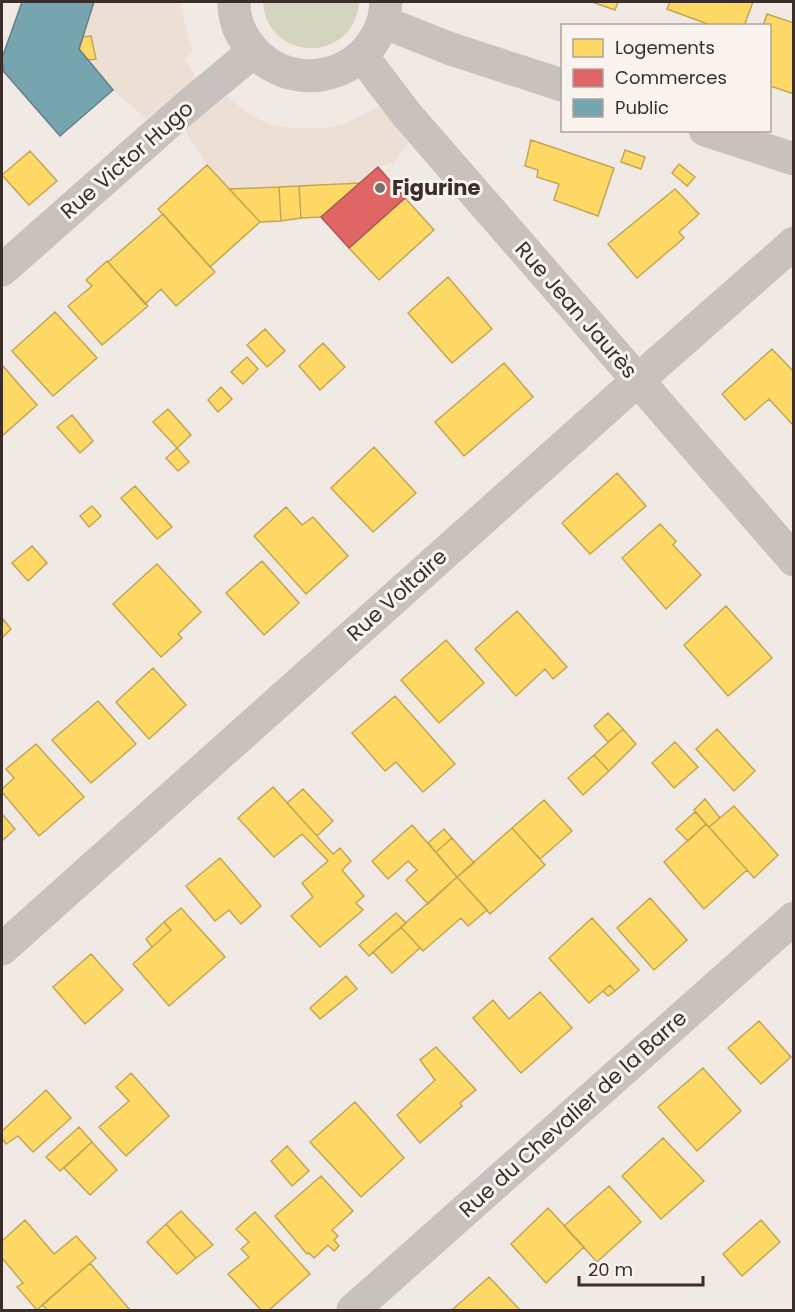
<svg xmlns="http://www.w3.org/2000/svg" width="795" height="1312" viewBox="0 0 795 1312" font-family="Poppins,sans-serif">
  <rect width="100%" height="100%" fill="#f0e9e4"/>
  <!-- green -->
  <path fill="#d3d5be" d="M263,2H359C354,64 267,63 263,2Z"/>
  <!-- plaza -->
  <path fill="#eedfd4" d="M94,2H181L187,35L193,52L185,59L196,77L146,119L113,90L88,60L95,59L91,36L83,37Z
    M227,97L254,117L272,125L295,128H327L345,124L379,106L408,143L395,162L378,167L360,183L229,189L207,165L185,130Z"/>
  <!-- homes -->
  <path fill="#ffd966" stroke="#c4a554" stroke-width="1.5" d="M592,2H618L615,10Z
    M670,2H753L744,26H713L667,9Z
    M767,14L794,23V94L770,86V26H763Z
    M91,36L96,59L88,60L79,49L83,37Z
    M531,140L614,168L598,216L554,200L559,184L537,177L538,170L525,166Z
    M625,150L645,157L641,169L621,162Z
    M30,151L57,181L29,205L2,175Z
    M679,164L695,177L687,186L672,173Z
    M207,165L260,222L210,267L158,209Z
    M360,183L321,217L301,218L299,186Z
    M299,186L301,218L281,221L279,187Z
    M279,187L281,221L260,222L229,189Z
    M675,189L699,214L679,232L684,238L637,278L608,244Z
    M405,198L434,230L379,280L349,248Z
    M163,214L215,272L176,306L161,289L145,304L108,262Z
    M107,261L148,306L102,345L68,306L92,286L86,280Z
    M448,277L492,329L452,363L408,313Z
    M55,312L97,358L53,396L12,351Z
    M265,329L285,351L267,367L247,345Z
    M323,343L345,367L320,390L299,366Z
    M772,349L794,372V426L769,399L745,420L722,394Z
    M247,357L258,369L243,384L231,372Z
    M504,363L533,397L464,456L435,422Z
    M2,365L37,405L2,436Z
    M221,387L232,399L218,412L208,400Z
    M168,409L191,435L177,448L153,422Z
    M72,415L93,441L80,453L57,427Z
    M374,447L416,493L373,532L331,488Z
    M177,448L189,462L178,471L166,458Z
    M617,473L646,506L590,554L562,523Z
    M135,486L172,527L157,539L121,498Z
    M92,506L101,516L89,527L80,516Z
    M286,507L302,525L313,517L348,556L306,594L254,536Z
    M660,524L676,541L673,545L701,575L666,609L622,558Z
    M32,546L47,563L28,581L12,563Z
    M262,561L299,603L264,635L226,593Z
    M157,564L201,612L178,634L182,638L161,657L113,604Z
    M726,606L772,658L728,696L684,645Z
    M517,611L567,667L553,679L545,669L516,696L475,649Z
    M2,618L11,629L2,638Z
    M446,640L484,683L439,723L401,680Z
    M153,668L186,705L149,739L116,702Z
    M395,696L455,764L423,792L396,762L385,771L352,733Z
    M98,701L136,744L91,783L52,740Z
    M608,713L623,729L608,742L594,726Z
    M623,729L636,744L609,771L594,755Z
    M717,729L755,771L734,791L696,749Z
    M675,742L698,767L674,788L652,763Z
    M36,744L84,797L39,836L2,792V789L14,778L6,769Z
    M594,755L609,771L583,795L568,778Z
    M273,787L333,854L340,848L351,861L342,870L364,896L356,903L363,910L320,947L291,916L313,897L302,883L328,861L302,834L274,857L238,818Z
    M303,789L333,821L317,836L287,803Z
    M705,799L720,818L709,827L694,810Z
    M544,800L572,831L540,859L512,828Z
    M734,806L778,855L754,878L709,827Z
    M695,812L706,824L688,841L676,829Z
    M2,814L15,829L2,841Z
    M706,824L747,870L704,909L664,862Z
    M412,825L457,877L428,904L406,880L417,870L408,861L388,879L372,861Z
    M512,828L545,865L490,914L457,877Z
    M444,829L452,838L436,852L428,843Z
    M452,838L474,863L457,877L436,852Z
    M220,858L261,906L241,924L229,910L215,921L186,886Z
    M457,877L487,910L468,926L461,918L423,951L401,927Z
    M650,898L687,940L654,970L617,928Z
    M181,908L225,957L169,1006L133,964L171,930L164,922Z
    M396,913L406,923L369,956L359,945Z
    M592,918L639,970L615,991L610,985L589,1003L549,958Z
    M164,922L171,930L152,947L146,939Z
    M401,927L420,948L392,973L373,952Z
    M91,954L123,990L85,1024L53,987Z
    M346,976L357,989L320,1019L310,1008Z
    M610,985L615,991L608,996L603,991Z
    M540,992L572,1028L521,1073L473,1018L493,1000L509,1019Z
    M759,1021L791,1057L761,1084L728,1048Z
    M436,1047L476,1090L460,1103L462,1106L420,1143L397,1115L435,1080L420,1060Z
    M703,1068L741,1111L697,1151L658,1107Z
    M131,1073L169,1116L126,1156L99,1127L129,1101L116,1087Z
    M46,1090L71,1118L33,1152L18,1136L6,1144L2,1138V1131Z
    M355,1102L404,1158L361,1197L310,1142Z
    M79,1127L92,1142L60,1171L46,1157Z
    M663,1138L704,1181L661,1219L622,1176Z
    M92,1142L117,1170L90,1195L64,1168Z
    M287,1146L309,1171L292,1186L271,1161Z
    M321,1176L353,1211L332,1230L338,1236L334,1240L339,1246L334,1251L328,1245L314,1258L309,1253L307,1254L275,1216Z
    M609,1186L641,1222L597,1262L564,1226Z
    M548,1208L584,1247L546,1283L511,1244Z
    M181,1211L213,1245L196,1258L166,1224Z
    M255,1212L310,1274L269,1310H261L228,1274L249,1257L241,1249L249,1242L236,1229Z
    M25,1220L54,1254L76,1236L96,1258L37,1310L17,1287L23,1283L2,1258V1241Z
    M761,1220L780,1242L742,1276L723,1254Z
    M166,1224L196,1258L177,1274L147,1242Z
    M90,1263L130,1310H48L42,1305Z
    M489,1277L520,1310H452Z"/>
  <!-- shops -->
  <path fill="#e06666" stroke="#ae5554" stroke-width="1.5" d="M378,167L405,198L349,248L321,217Z"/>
  <!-- public -->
  <path fill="#76a5af" stroke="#648187" stroke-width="1.5" d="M22,2H94L79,49L113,90L60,136L4,72L2,58Z"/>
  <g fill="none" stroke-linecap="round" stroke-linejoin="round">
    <!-- minor -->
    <path stroke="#c9c1bd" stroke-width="33" d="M234,2C234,15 238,30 246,41C281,94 360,85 382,24C385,17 385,9 386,2
      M383,22L451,49L562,85
      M362,56L407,115L794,560
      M705,130L794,159
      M2,270L183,110L253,52
      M2,949L637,381L794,243
      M353,1310L794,918"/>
  </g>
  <!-- markers -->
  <circle fill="#7a6f6b" stroke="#fbf3ed" stroke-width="2" cx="380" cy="188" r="6"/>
  <g text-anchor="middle" stroke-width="6" stroke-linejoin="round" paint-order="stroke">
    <!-- street labels -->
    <g font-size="21" fill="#3b2d2a" stroke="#fbf3ed">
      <text transform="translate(127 160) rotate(-41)" y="7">Rue Victor Hugo</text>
      <text transform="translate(576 310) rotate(49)" y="7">Rue Jean Jaurès</text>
      <text transform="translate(397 595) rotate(-42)" y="7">Rue Voltaire</text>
      <text transform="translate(573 1114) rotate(-42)" y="7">Rue du Chevalier de la Barre</text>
    </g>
    <!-- poi labels -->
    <g font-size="21" font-weight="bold" fill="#3b2d2a" stroke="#fbf3ed" text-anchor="start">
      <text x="392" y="195">Figurine</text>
    </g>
  </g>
  <!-- border -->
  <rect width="795" height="1312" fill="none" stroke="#3b2d2a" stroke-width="6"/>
  <!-- legend -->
  <rect x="561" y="24" width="210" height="108" fill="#fbf3ed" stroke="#aea49f" stroke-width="1.5"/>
  <rect x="573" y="39" width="30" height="18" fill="#ffd966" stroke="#aea49f" stroke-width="1.5"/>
  <text x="615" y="54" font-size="18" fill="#3b2d2a">Logements</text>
  <rect x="573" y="69" width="30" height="18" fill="#e06666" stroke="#aea49f" stroke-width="1.5"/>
  <text x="615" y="84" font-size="18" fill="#3b2d2a">Commerces</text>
  <rect x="573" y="99" width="30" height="18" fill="#76a5af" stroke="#aea49f" stroke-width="1.5"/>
  <text x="615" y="114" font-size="18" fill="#3b2d2a">Public</text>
  <!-- scale -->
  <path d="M579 1276v9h124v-9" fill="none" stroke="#3b2d2a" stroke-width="3"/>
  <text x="588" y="1276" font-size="18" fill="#3b2d2a" stroke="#fbf3ed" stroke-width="4.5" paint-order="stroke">20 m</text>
</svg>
